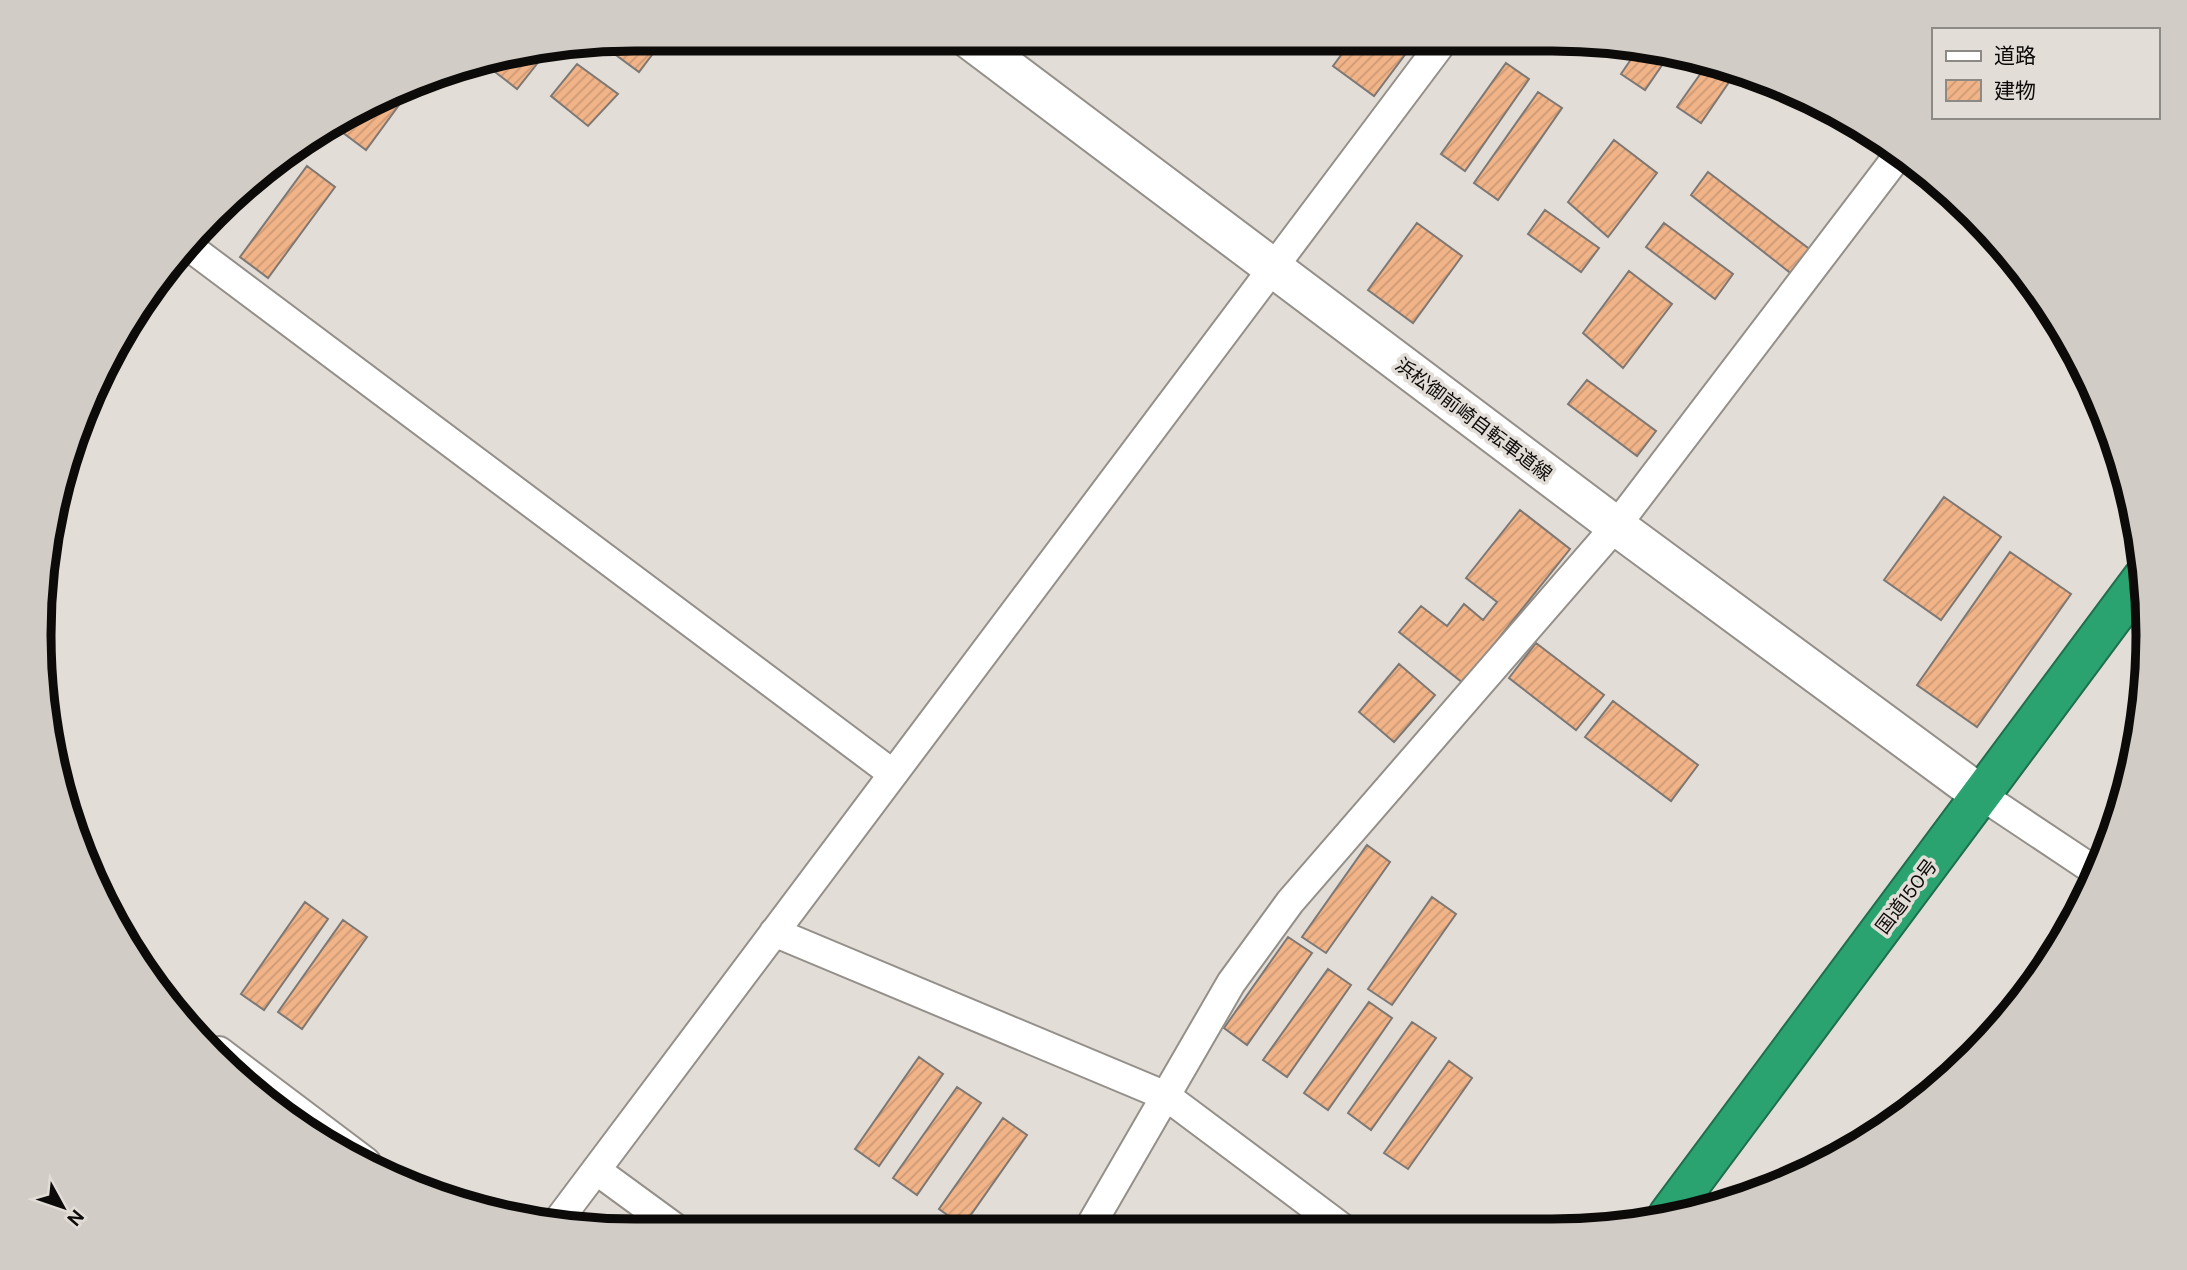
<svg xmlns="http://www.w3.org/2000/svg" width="2187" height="1270" viewBox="0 0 2187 1270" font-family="'DM Sans','Noto Sans JP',sans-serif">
  <defs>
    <pattern id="building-hatch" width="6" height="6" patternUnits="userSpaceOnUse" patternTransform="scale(1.75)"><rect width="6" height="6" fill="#f1b388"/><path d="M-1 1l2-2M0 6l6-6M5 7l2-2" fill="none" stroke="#cd9974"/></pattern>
  </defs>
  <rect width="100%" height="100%" fill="#e3ddd8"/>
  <!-- building -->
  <path fill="url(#building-hatch)" stroke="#7e7874" stroke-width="2" d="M635,38L664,39L639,72L601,44Z
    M1353,39L1416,40L1374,96L1333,66Z
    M1524,40H1545L1538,50Z
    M1638,49L1669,55L1645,90L1621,74Z
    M533,55L540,60L517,89L486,65L488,63Z
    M1506,63L1529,79L1465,171L1441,154Z
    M1708,63L1738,69L1701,123L1677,107Z
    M577,64L618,94L588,126L551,96Z
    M413,86L366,150L338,129L341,125Z
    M1538,92L1562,108L1498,200L1474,183Z
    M1614,140L1657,173L1608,237L1568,202Z
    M307,166L335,187L268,278L240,257Z
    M1708,172L1812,251L1793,275L1691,195Z
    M238,198L212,233L208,230Z
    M1545,210L1599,248L1581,272L1528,234Z
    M1417,223L1462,256L1413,323L1368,290Z
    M1664,223L1733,274L1715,299L1646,247Z
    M1629,271L1672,304L1623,368L1583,333Z
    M1587,380L1656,431L1637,456L1568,404Z
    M1944,497L2001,537L1941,620L1884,580Z
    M1520,510L1570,549L1463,683L1399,632L1421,606L1447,626L1464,604L1483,620L1497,602L1466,578Z
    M2010,552L2071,594L1977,727L1917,685Z
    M1536,643L1604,695L1576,730L1509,678Z
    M1399,664L1435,695L1394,742L1359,712Z
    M1613,701L1698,765L1671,801L1585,737Z
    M1367,845L1390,862L1326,953L1302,937Z
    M1432,897L1456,914L1392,1005L1368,989Z
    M305,902L328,919L264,1010L241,994Z
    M343,920L367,937L302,1029L278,1012Z
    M1288,937L1312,953L1247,1045L1224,1028Z
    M1328,969L1351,985L1287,1077L1263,1060Z
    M1369,1002L1392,1018L1328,1110L1304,1093Z
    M1412,1022L1436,1038L1371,1130L1348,1113Z
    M919,1057L943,1074L879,1166L855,1149Z
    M1449,1061L1472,1078L1408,1169L1384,1153Z
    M957,1087L981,1103L917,1195L893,1178Z
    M1003,1118L1027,1135L963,1226L939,1209Z"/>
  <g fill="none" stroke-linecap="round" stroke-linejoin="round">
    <!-- street casing -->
    <g stroke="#948f89" stroke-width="32">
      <path id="street" d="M191,248L893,774
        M1981,795L2098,873
        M774,932L1166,1096L1345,1230
        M219,1051L366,1162
        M596,1170L678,1230
        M557,1222L1444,40
        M1088,1230L1231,983L1290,902L1616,526L1900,153"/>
    </g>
    <!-- secondary casing -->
    <g stroke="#948f89" stroke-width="42">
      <path id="secondary" d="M969,39L1616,526L1981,795"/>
    </g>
    <!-- highway casing -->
    <g stroke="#206e4d" stroke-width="42">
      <path id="highway" d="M1668,1215L2143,577"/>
    </g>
    <!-- street -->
    <use href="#street" stroke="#fff" stroke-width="28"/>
    <!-- secondary -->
    <use href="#secondary" stroke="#fff" stroke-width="38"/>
    <!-- highway -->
    <use href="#highway" stroke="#2ba371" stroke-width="38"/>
  </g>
  <g text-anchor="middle" stroke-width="7" stroke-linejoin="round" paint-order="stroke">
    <!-- street labels -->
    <g font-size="19" fill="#0d0b09" stroke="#e3ddd8">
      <text transform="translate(1474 419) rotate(37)" y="7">浜松御前崎自転車道線</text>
      <text transform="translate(1906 896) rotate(-53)" y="7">国道150号</text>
    </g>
  </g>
  <!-- crop -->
  <path d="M0 0H2187V1270H0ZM635 51H1552A584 584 0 0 1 2136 635V635A584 584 0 0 1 1552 1219H635A584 584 0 0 1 51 635V635A584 584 0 0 1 635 51Z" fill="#d2ccc7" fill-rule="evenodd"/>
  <path fill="none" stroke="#0d0b09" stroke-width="9" d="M635 51H1552A584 584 0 0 1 2136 635V635A584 584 0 0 1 1552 1219H635A584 584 0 0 1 51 635V635A584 584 0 0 1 635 51Z"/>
  <!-- legend -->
  <rect x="1932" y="28" width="228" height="91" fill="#e3ddd8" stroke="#8d8985" stroke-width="2"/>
  <rect x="1946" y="51" width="35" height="10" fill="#ffffff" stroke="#8d8985" stroke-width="2"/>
  <text x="1994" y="63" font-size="21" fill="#0d0b09">道路</text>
  <rect x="1946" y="80" width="35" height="21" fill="url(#building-hatch)" stroke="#8d8985" stroke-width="2"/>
  <text x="1994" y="98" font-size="21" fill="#0d0b09">建物</text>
  <!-- north arrow -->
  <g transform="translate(63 1207) rotate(130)" stroke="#e3ddd8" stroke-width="5" paint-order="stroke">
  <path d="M0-5L12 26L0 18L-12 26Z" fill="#0d0b09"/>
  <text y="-10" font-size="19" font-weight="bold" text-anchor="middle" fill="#0d0b09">N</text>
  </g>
</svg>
